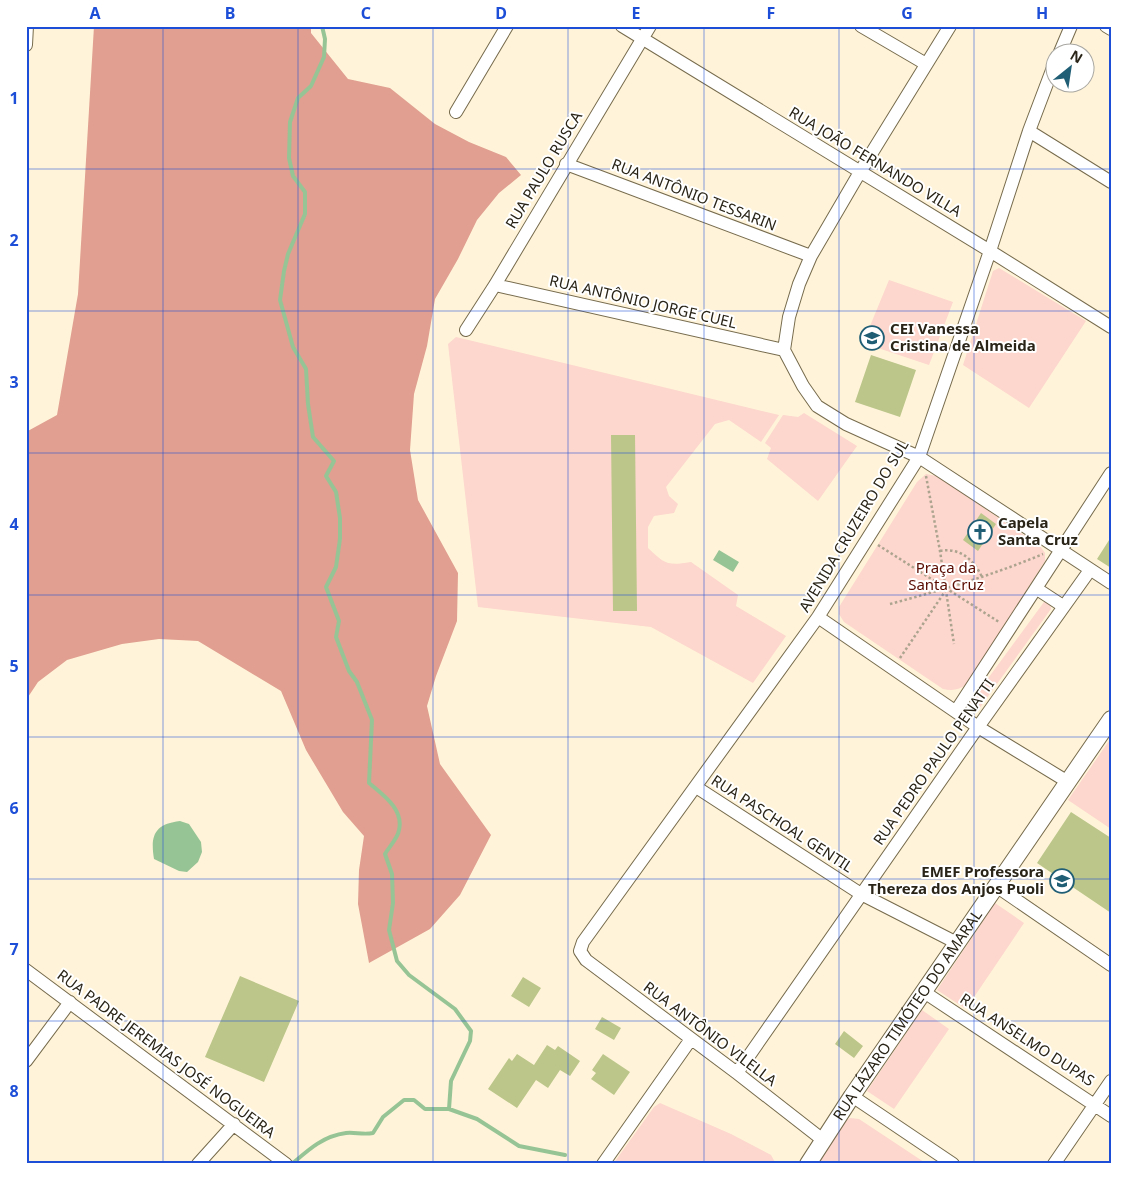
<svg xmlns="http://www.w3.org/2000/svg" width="1137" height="1190" viewBox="0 0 1137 1190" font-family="'Noto Sans',sans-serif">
  <rect width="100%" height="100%" fill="#fff4d9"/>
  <!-- green -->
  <path fill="#fdd6cd" d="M999,268L1086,321L1029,408L963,365L993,271Z
    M889,280L953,302L929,365L863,343Z
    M456,337L779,415L761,442L729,420L715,424L666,487L669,496L678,504L674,513L654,516L648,527V548C665,564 667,566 691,562L738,595L736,606L786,636L753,683L651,627L478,607L448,344Z
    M804,413L857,446L818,501L767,459L771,448L765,443L783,415L798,417Z
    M926,474L937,476L1040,546L1045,553V561L967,684C959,690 953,691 943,689L844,622L839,614V607L917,482Z
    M1044,602L1050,603L1051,609L976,713L967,707Z
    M1111,738V829L1068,800Z
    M995,903L1024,923L966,1009L937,990Z
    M922,1010L949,1029L894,1109L867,1091Z
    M660,1103L731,1134L771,1155L776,1164H613L654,1107Z
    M850,1118L859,1119L927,1164H818L844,1122Z"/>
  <!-- forest -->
  <path fill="#e09f90" d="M94,26H311V33L348,79L390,88L435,124L469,142L506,157L521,175L499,193L477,220L458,259L435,299L427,346L414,394L410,450L418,500L458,573L457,621L436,676L427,706L440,764L491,835L460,895L430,929L369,963L358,904L359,870L364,836L343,812L306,750L281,691L198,641L159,639L122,644L67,660L38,682L26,700V432L57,415L78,294Z"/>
  <!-- water -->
  <path fill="#97c495" d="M719,550L739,562L733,572L713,560Z
    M180,821L189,824L201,842L202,852L198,862L187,872L179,871L154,859C150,835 155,824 180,821Z"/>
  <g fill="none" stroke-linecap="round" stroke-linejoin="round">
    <!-- stream -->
    <path stroke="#97c495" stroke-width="4" d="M322,26L325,39L324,57L311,86L298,98L290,122L289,158L293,176L305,192V214L288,254L284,271L280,300L293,347L306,369L308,404L313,437L334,461L326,476L336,492L340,518V539L336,567L326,587L339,621L336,637L349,671L357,682L372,720L369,783C383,795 404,809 399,830C398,838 389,847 385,854L392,874L393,903L389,930L397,961L409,975L455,1009L471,1031L470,1041L451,1081L449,1109
      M292,1164C308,1150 323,1136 346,1133C355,1132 363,1135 373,1133L383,1117L404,1100H414L425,1109H449L477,1119L519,1146L565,1155"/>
  </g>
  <!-- building -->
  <path fill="#bcc68a" d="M871,355L916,370L900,417L855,402Z
    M611,435H635L637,611H613Z
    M981,513L996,524L978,551L963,540Z
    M1111,537V568L1097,559Z
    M1071,812L1111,838V913L1037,863Z
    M240,976L299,1001L264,1082L205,1057Z
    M523,977L541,988L529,1007L511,996Z
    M602,1017L621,1028L614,1040L595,1029Z
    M844,1031L863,1046L854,1058L835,1044Z
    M547,1045L555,1050L558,1046L580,1061L570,1076L560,1070L548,1088L536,1080L517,1108L488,1089L509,1058L512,1061L517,1054L534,1065Z
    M603,1054L630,1072L614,1095L591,1079L596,1073L592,1070Z"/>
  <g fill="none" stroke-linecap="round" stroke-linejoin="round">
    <!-- minor casing -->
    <g stroke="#776b4d" stroke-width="14">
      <path id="minor" d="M622,26L990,251L1111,327
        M861,26L926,64
        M950,26L860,172L811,256L799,284L789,317L784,350L803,386L817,406L846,424L919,457L1111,583
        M1106,26L1111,29
        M26,45L27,26
        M1060,52L1071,26
        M456,112L507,26
        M1029,131L1111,182
        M566,164L811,256
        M495,285L784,350
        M466,330L495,285L650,26
        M1037,589L1063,606
        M818,617L978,727L1068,782
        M956,711L1111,473
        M696,787L861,894L957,943
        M996,886L1111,965
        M26,970L286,1164
        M924,992L1111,1116
        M26,1061L70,1002
        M737,1073L978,727L1090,570
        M852,1096L953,1164
        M823,1140L737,1073L586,960L580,951L583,942L818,617L919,457L990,251L1029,131L1054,65
        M198,1164L234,1124
        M603,1164L691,1039
        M1054,1164L1111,1081"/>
    </g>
    <!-- major casing -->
    <g stroke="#776b4d" stroke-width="18">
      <g id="major">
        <path id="s1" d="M808,1164L852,1096L1111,719"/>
      </g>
    </g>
    <!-- path -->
    <path stroke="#ada48f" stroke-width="2.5" stroke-dasharray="2.5 2.5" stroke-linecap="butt" d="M926,476L940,551L954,644
      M878,545L999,622
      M940,551C960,547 974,560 982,577
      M890,604C942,590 993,575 1043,554
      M900,658L946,590"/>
    <!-- minor -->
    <use href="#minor" stroke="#fff" stroke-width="12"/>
    <!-- major -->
    <use href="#major" stroke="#fff" stroke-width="16"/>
  </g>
  <!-- grid -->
  <path fill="none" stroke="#1d4ed8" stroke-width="1" stroke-opacity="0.55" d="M163,26V1164M298,26V1164M433,26V1164M568,26V1164M704,26V1164M839,26V1164M974,26V1164M26,169H1111M26,311H1111M26,453H1111M26,595H1111M26,737H1111M26,879H1111M26,1021H1111"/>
  <!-- icons -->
  <defs>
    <g id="school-ring" transform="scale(1.25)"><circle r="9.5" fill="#fff" stroke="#205e75" stroke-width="1.5"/><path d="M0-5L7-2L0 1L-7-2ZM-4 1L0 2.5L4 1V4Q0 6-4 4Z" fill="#205e75"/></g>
    <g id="church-ring" transform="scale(1.25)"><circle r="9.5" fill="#fff" stroke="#205e75" stroke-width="1.5"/><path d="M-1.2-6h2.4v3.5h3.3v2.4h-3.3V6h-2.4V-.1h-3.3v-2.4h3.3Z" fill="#205e75"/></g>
  </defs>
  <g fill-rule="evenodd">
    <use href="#school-ring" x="872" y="338"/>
    <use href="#church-ring" x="980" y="532"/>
    <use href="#school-ring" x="1062" y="881"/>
  </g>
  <g text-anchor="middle" stroke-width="4" stroke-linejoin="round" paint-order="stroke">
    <!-- street labels -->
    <g font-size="15" fill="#292417" stroke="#fff">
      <text transform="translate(875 162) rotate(31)" y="5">RUA JOÃO FERNANDO VILLA</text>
      <text transform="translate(544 170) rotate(-59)" y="5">RUA PAULO RUSCA</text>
      <text transform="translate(694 195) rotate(21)" y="5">RUA ANTÔNIO TESSARIN</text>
      <text transform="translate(643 302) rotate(13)" y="5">RUA ANTÔNIO JORGE CUEL</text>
      <text transform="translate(854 526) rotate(-59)" y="5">AVENIDA CRUZEIRO DO SUL</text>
      <text transform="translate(934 762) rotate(-55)" y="5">RUA PEDRO PAULO PENATTI</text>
      <text transform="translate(782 824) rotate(33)" y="5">RUA PASCHOAL GENTIL</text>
      <text dy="5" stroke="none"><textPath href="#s1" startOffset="179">RUA LÁZARO TIMÓTEO DO AMARAL</textPath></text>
      <text transform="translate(710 1034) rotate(37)" y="5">RUA ANTÔNIO VILELLA</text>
      <text transform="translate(1027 1040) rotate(33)" y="5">RUA ANSELMO DUPAS</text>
      <text transform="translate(166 1054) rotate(37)" y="5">RUA PADRE JEREMIAS JOSÉ NOGUEIRA</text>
    </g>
    <!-- poi labels -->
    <g font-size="15" font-weight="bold" fill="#292417" stroke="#fff" text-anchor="start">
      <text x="890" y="334">CEI Vanessa<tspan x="890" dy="17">Cristina de Almeida</tspan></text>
      <text x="998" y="528">Capela<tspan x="998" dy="17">Santa Cruz</tspan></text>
      <text x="1044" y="877" text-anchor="end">EMEF Professora<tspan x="1044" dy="17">Thereza dos Anjos Puoli</tspan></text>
    </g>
    <!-- park labels -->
    <g font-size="15" fill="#590b00" stroke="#fff">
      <text x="946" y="573">Praça da<tspan x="946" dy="17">Santa Cruz</tspan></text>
    </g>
  </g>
  <!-- border -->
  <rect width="1137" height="1190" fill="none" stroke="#ffffff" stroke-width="55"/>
  <!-- north arrow -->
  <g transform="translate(1070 68) rotate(30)"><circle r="24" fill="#ffffff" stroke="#a9a7a2"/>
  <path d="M0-4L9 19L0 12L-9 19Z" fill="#205e75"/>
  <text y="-8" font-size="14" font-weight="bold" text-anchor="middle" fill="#292417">N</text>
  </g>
  <rect x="28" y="28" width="1082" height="1134" fill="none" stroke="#1d4ed8" stroke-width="2"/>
  <g font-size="16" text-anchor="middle" font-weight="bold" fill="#1d4ed8">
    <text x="95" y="19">A</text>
    <text x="230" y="19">B</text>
    <text x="366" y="19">C</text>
    <text x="501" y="19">D</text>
    <text x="636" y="19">E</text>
    <text x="771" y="19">F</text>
    <text x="907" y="19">G</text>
    <text x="1042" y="19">H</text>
    <text x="14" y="104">1</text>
    <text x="14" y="246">2</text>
    <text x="14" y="388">3</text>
    <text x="14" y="530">4</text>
    <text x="14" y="672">5</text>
    <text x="14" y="814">6</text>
    <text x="14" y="955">7</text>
    <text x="14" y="1097">8</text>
  </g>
</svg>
